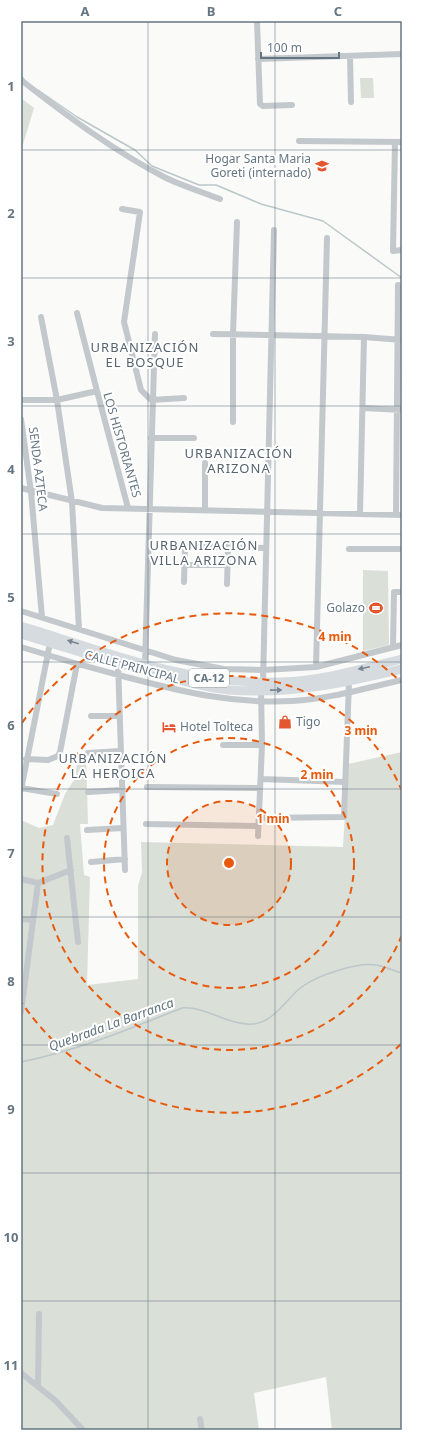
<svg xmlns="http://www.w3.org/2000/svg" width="423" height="1451" viewBox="0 0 423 1451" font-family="'Noto Sans',sans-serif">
  <rect width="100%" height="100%" fill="#fafaf8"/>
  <!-- green -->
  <path fill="#dadfd7" d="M360,78H373L374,98H361Z
    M21,98L34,108L21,151Z
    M363,570L388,571L389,645L363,651Z
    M402,752V1430H332L326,1377L254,1393L259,1430H21V820L39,828L53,825L65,794L76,777L77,754L86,753L88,824H80L84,875L90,877L87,985L138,979V886L142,872L141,842L343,847L348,764Z"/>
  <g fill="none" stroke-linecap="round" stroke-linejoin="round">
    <!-- stream -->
    <path stroke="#bbc7cb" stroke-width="1.5" d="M21,76L24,79
      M38,90L77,117L135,150L152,166L199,185H216L261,204L323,221L402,278
      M21,1062C77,1051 129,1029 182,1008C207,1006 228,1026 253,1024C274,1023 288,996 303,986C319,975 357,962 376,965C384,966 394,971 402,973"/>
    <!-- minor -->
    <path stroke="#c3c8cc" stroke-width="6" d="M257,21L260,104L263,106L292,105
      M350,56L351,102
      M258,59L402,54
      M21,80C67,116 114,151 166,178C183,186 202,192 220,199
      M299,141L402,142
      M395,142L393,251L402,250
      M122,209L140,212L124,322L141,390L151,400L184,398
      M77,313L97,391
      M41,317L57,400L72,502L79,629
      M213,334L364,337L402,340
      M21,400H57L97,391L128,508
      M363,408L402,410
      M21,419L31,492L42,617
      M233,422V334L237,222
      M151,438H194
      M205,463V509
      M21,488L102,508L402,515
      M360,514L364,337
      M396,515L398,285
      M175,546L265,548
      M349,549H402
      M185,565H228
      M184,582L185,546
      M227,584L228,548
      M21,611L176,660L224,669L263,670L316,667L402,645
      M21,647C56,658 91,668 126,677C183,692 232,704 292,701C329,699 366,688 402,680
      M393,647L394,592H402
      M145,663L155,334
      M118,664L125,870
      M316,667L327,238
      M263,682L274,230
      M91,716H119
      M223,745H262
      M88,753L120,751
      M26,759L48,760L58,756L60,752L77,664
      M261,779L345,782
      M147,787L260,788
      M21,788L57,794
      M21,790L50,643
      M88,792L121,790
      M259,818L344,817L349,682
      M146,824L258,826
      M87,830L123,828
      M258,836L262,745L261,690
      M67,838L78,942
      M91,862L125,859
      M21,879L38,883L71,870
      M21,919L33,920
      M21,1012L38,883
      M21,1373L56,1401L83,1430
      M38,1386L39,1314
      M200,1419L202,1430"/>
    <!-- highway -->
    <path stroke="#d6dbdf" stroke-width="9" d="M21,626C106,652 191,686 280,682C321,681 362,669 402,659
      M21,634C66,648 111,662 157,674C180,680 205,688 228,690C290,695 343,683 402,669"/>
  </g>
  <!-- one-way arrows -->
  <defs><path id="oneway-solid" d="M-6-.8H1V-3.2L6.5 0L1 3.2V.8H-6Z"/></defs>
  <g fill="#768591">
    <use href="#oneway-solid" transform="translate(73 642) rotate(-163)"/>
    <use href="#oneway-solid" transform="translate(364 668) rotate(168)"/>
    <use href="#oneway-solid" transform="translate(276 690) rotate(-1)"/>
  </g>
  <!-- grid -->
  <path fill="none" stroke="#657683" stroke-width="1" stroke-opacity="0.55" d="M148,21V1430M275,21V1430M21,150H402M21,278H402M21,406H402M21,534H402M21,662H402M21,789H402M21,917H402M21,1045H402M21,1173H402M21,1301H402"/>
  <!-- distance rings -->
  <circle cx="229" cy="863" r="62" fill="#e8590c" fill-opacity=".12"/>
  <g fill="none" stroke="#e8590c" stroke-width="2" stroke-dasharray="7 5">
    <circle cx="229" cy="863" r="62"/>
    <circle cx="229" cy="863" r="125"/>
    <path d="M402 935A187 187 0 1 1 402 791"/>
    <path d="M401 1044A250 250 0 0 1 22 1003M22 723A250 250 0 0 1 401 682"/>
  </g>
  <!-- icons -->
  <defs>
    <g id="school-bare" transform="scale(1.08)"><path d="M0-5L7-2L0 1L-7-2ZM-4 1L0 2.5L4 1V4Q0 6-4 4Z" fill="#e4572e" stroke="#fff" stroke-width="2.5" paint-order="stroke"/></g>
    <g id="stadium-bare" transform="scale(1.08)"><path d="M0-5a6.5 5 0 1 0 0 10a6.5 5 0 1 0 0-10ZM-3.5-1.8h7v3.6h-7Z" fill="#e4572e" stroke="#fff" stroke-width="2.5" paint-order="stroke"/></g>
    <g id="shop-bare" transform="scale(1.08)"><path d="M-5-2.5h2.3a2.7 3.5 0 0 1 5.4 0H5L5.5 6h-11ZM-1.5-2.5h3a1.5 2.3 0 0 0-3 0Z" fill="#e4572e" stroke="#fff" stroke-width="2.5" paint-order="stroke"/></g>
    <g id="hotel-bare" transform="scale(1.08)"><path d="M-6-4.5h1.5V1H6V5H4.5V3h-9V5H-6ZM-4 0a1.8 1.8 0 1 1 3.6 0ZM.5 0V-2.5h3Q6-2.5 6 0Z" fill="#e4572e" stroke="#fff" stroke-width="2.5" paint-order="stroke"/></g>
  </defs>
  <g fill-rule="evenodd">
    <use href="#school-bare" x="322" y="166"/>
    <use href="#stadium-bare" x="376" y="608"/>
    <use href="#shop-bare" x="285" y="722"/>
    <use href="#hotel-bare" x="169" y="727"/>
  </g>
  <g text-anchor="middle" stroke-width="4" stroke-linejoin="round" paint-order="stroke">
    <!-- shield labels -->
    <rect fill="#fff" stroke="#939fa8" stroke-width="1" x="189" y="669" width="40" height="18" rx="3"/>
    <g font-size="11" font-weight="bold" fill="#657683">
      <text x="209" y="682">CA-12</text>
    </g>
    <!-- poi labels -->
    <g font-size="12" fill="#657683" stroke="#fff" text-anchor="end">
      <text x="311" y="163">Hogar Santa Maria<tspan x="311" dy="14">Goreti (internado)</tspan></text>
      <text x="365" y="612">Golazo</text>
      <text x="296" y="726" text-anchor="start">Tigo</text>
      <text x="180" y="731" text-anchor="start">Hotel Tolteca</text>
    </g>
    <!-- street labels -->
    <g font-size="12" fill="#657683" stroke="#fff">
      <text transform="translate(122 445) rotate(74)" y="4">LOS HISTORIANTES</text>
      <text transform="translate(38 469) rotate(83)" y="4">SENDA AZTECA</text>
      <text transform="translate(132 667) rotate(15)" y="4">CALLE PRINCIPAL</text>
    </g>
    <!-- neighbourhood labels -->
    <g font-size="13" letter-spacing="1" fill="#57646e" stroke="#fff">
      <text x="145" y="352">URBANIZACIÓN<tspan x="145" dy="15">EL BOSQUE</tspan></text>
      <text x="239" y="458">URBANIZACIÓN<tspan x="239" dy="15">ARIZONA</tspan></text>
      <text x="204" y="550">URBANIZACIÓN<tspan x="204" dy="15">VILLA ARIZONA</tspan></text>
      <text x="113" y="763">URBANIZACIÓN<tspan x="113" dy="15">LA HEROICA</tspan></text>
    </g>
    <!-- water labels -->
    <g font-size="13" font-style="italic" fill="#60757c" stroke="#fff">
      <text transform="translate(111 1024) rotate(-20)" y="5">Quebrada La Barranca</text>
    </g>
  </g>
  <circle cx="229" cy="863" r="6" fill="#e8590c" stroke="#fff" stroke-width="2"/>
  <g font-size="12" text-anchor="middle" font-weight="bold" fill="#e8590c" stroke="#fff" stroke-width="4" stroke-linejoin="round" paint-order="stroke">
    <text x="335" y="641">4 min</text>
    <text x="361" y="735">3 min</text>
    <text x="317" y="779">2 min</text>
    <text x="273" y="823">1 min</text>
  </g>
  <!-- border -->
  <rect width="423" height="1451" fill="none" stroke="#ffffff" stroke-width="44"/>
  <!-- scale -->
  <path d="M261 52v6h78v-6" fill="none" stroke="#657683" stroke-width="2"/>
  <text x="267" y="52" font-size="12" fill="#657683" stroke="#ffffff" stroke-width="3" paint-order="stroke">100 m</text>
  <rect x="22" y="22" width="379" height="1407" fill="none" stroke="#657683" stroke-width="1.5"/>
  <g font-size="13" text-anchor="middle" font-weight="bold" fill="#657683">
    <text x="85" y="16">A</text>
    <text x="211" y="16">B</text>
    <text x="338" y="16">C</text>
    <text x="11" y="91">1</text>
    <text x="11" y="218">2</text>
    <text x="11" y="346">3</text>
    <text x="11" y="474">4</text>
    <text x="11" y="602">5</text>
    <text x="11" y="730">6</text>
    <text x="11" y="858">7</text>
    <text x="11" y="986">8</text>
    <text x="11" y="1114">9</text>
    <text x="11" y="1242">10</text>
    <text x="11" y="1370">11</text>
  </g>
</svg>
